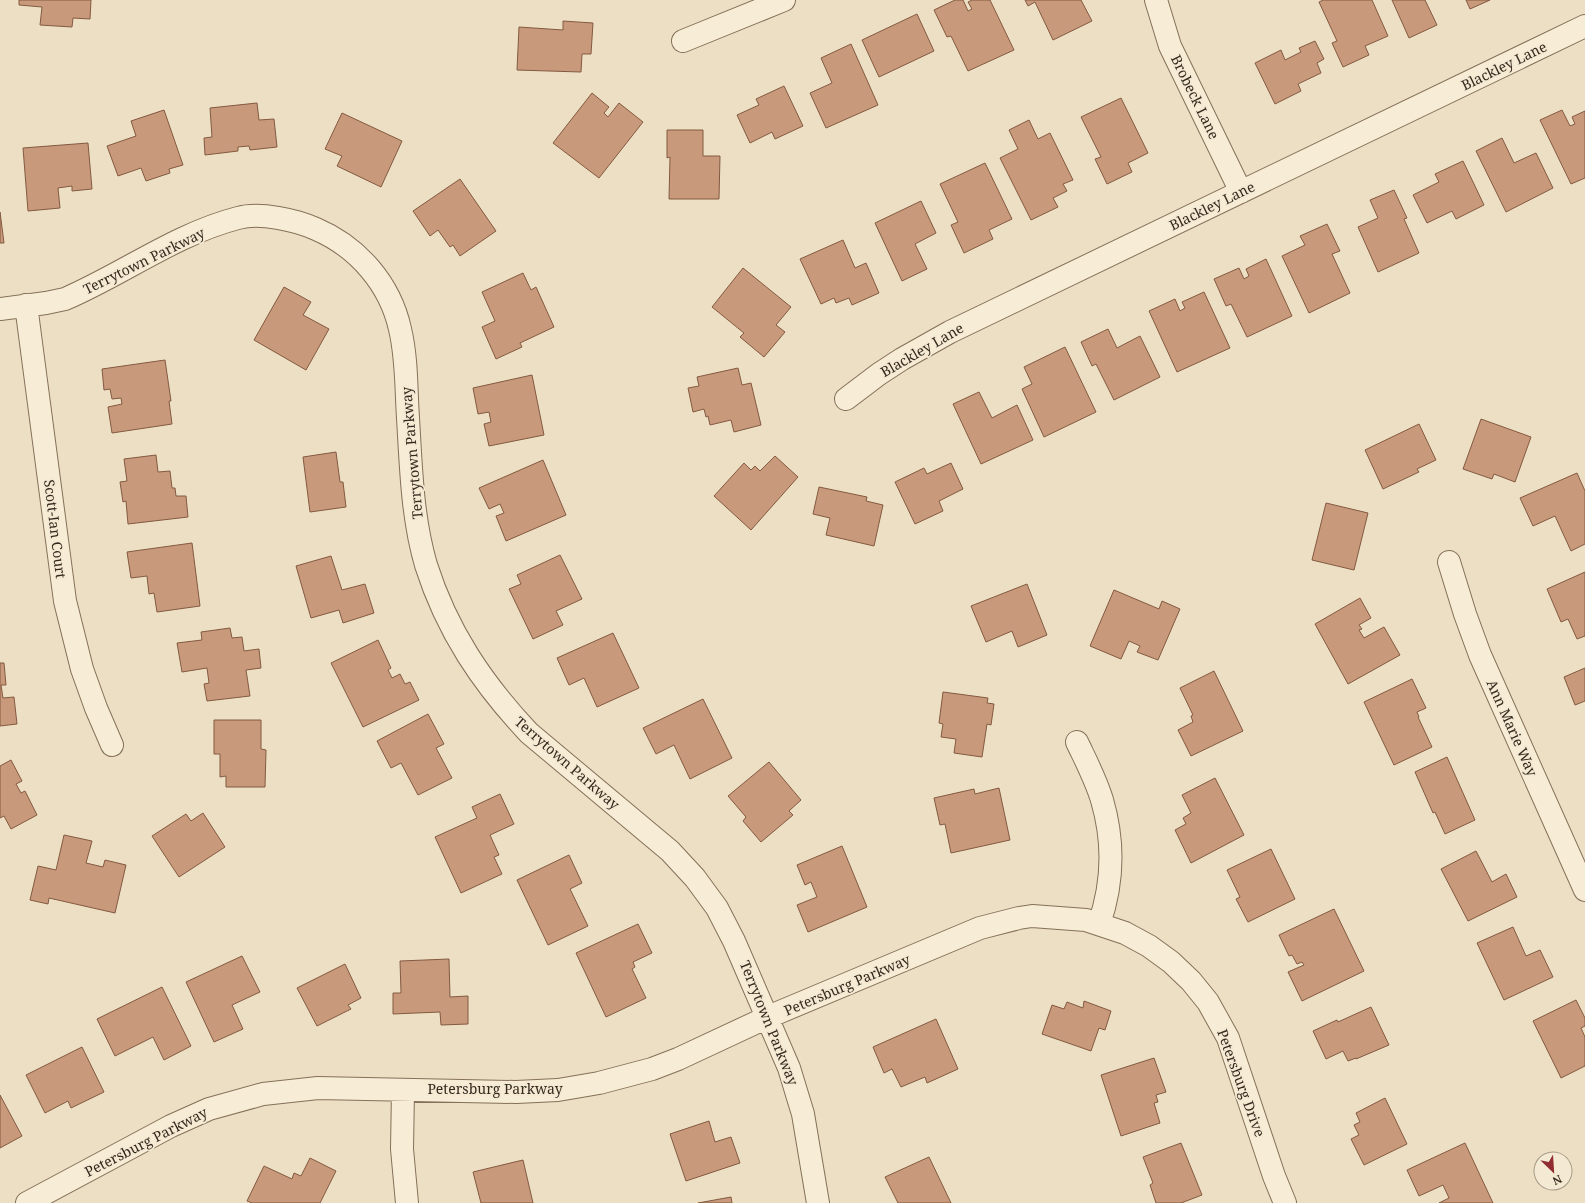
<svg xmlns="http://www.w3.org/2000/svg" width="1585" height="1203" viewBox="0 0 1585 1203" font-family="'Noto Serif',serif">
  <rect width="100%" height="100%" fill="#ecdfc3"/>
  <!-- building -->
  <path fill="#c8997a" stroke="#835a41" d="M19,0H91L90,19L73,18L72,27L40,25L42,7L19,5Z
    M955,0H963L968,11L972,9L968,2L972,0H990L1014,50L968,71L951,36L947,37L934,10Z
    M1025,0H1081L1092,21L1053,40L1035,2L1028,6Z
    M1323,0H1372L1388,36L1365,46L1369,55L1343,67L1332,43L1337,41L1319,2Z
    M1392,0H1425L1437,25L1409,38Z
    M1466,0H1490L1470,9Z
    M917,14L934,51L879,77L862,40Z
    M563,21L593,23L591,54H582L581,72L517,70L519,27L563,30Z
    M1315,41L1324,59L1317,63L1321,73L1298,84L1301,91L1275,104L1255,63L1281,50L1285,60L1301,52L1299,48Z
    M851,44L878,105L826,128L810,93L832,83L821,58Z
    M784,86L803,126L775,139L772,132L750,143L737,115L759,105L756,99Z
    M592,93L609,107L604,113L608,117L619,103L643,122L599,178L553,143Z
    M1121,98L1148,153L1128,163L1132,172L1107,184L1095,159L1101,157L1081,117Z
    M257,103L259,120L274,119L277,147L250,150L249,146L238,147V151L205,155L204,138L212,137L210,108Z
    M164,110L183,165L169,169L170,173L146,181L141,168L118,176L107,146L136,136L131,121Z
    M1562,110L1570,126L1575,124L1572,117L1585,111V178L1571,184L1540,120Z
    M342,113L402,141L381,187L337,166L342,156L325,149Z
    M1029,120L1038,139L1050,133L1073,180L1063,184L1067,191L1053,198L1058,207L1031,220L1000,158L1018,149L1009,130Z
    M667,130H703V156H720L719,199H669L670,157L667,158Z
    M1502,138L1514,163L1536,153L1553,188L1506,212L1476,151Z
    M88,143L92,189L72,191V186L58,188L60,208L28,211L23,148Z
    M1463,161L1484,205L1456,219L1452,211L1427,223L1413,195L1439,182L1435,174Z
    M985,163L1012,219L989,230L993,239L964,253L951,225L958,222L940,184Z
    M460,179L496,231L460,256L453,245L450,247L438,230L430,236L413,211Z
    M1394,190L1407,218L1404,219L1419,253L1378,272L1358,227L1378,218L1370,200Z
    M921,201L936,233L915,244L927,269L902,281L875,223Z
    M0,212L4,243H0Z
    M1327,224L1340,251L1332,254L1350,293L1309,313L1282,256L1305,245L1300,236Z
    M843,240L855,268L866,263L879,293L852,305L849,298L836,303L834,298L821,304L800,259Z
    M1266,259L1292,316L1247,337L1231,304L1226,306L1214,279L1239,268L1244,279L1249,276L1246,269Z
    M743,268L791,307L776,325L785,332L764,357L740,337L744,333L712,307Z
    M523,273L531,290L536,287L554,327L520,343L522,347L496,359L482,327L495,321L482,292Z
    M284,287L311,302L303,315L329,329L306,370L254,340Z
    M1204,292L1230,348L1177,372L1149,311L1175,299L1180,311L1185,308L1182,302Z
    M1108,329L1117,348L1140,336L1160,377L1114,400L1096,364L1092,366L1081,342Z
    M1065,347L1096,412L1044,437L1022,389L1032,384L1024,367Z
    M165,360L171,401H169L172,424L112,433L108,407L122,404L121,398L112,399L110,389L104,390L102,369Z
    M738,368L742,385L751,383L761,425L734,432L731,420L710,425L708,416L706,417L704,409L693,412L688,388L699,386L697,377Z
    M532,375L544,435L489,446L484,424L491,422L489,412L478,414L473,388Z
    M979,392L992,418L1017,405L1033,440L981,464L953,404Z
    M1481,419L1531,437L1515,482L1494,474L1492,479L1463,469Z
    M1419,424L1436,460L1417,469L1419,472L1383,489L1365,450Z
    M336,452L340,482H343L346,507L310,512L303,457Z
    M156,455L158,472L170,471L172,488H175L176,496H186L188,517L128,524L126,501L123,502L120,482L127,481L124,459Z
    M775,456L798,477L751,530L714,496L744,463L751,470L755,466L760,471Z
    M543,460L566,515L506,541L496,516L504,513L500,504L489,509L479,488Z
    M951,463L963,489L939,501L943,511L915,524L895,482L924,468L927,474Z
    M1577,473L1585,491V544L1571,551L1555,516L1533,526L1520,498Z
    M819,487L867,497L866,501L883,505L874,546L826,535L830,518L813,514Z
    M1326,503L1368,513L1354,570L1312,560Z
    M192,543L200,606L157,612L154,593L149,594L147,576L131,578L127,552Z
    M560,555L582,599L556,611L563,625L533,639L509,589L521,584L517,575Z
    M331,556L342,590L365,584L374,613L343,623L339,610L311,618L296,566Z
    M1585,572V636L1577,639L1568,619L1561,622L1547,589Z
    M1027,584L1047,635L1018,647L1012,631L986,642L971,606Z
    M1114,590L1159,609L1162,601L1180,609L1158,660L1137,652L1140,646L1129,641L1121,659L1090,646Z
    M1360,598L1371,618L1359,625L1362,629L1359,630L1364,638L1384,627L1400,655L1348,684L1315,624Z
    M230,628L232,638L242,637L244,651L259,649L261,668L246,670L250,696L207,701L204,684L209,683L207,668L182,672L177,643L202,640L201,632Z
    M613,633L639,688L597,707L584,678L569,685L557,658Z
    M378,640L391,668L388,670L392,678L400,674L405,684L410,682L419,700L363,727L331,663Z
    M0,663H4L6,685H1L3,698L14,697L17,724L0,726Z
    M1585,668V701L1575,705L1564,677Z
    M1214,671L1243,731L1191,756L1178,730L1193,722L1191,716L1193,715L1180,688Z
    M1412,679L1426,708L1417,712L1419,717H1418L1432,747L1394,765L1364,702Z
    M943,692L988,698L987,703L994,704L991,725L987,724L982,757L954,753L956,739L941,737L943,724L939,723Z
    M703,699L732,758L690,779L674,745L656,754L643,728Z
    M428,714L444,744L436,748L452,778L418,795L401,763L391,768L377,741Z
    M214,720H261V749L266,750L265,787H226V776L220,777V754H214Z
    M1447,757L1475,820L1445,834L1435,812L1433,813L1415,772Z
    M11,760L22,781L16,784L21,793L25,791L37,815L11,829L4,816L0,818V766Z
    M769,762L801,800L789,811L793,815L761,842L743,821L746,817L728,796Z
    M1215,778L1244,835L1191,863L1175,830L1186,824L1183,818L1191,813L1182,795Z
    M999,788L1010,840L951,853L945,824L940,825L934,798L974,789L975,794Z
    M500,794L514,824L490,835L499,855L494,857L502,874L461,893L435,837L477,818L472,807Z
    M203,813L225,847L179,877L152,836L186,814L191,821Z
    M64,835L92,841L86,863L103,867L105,860L126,865L115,913L49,898L48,904L30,900L38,866L56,870Z
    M842,846L867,907L808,932L797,905L817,897L811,882L805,885L797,865Z
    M1271,849L1295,899L1248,922L1236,899L1240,897L1227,870Z
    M1476,851L1492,882L1506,874L1517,897L1468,921L1441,869Z
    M569,855L582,883L570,889L588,926L548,945L517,880Z
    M1334,909L1364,971L1302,1001L1288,972L1304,965L1302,962L1297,964L1292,955L1289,956L1279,935Z
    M638,924L652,953L633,962L635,967L632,969L646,998L606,1017L576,953Z
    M1513,927L1526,956L1540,950L1553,977L1504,1000L1477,943Z
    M242,956L260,992L232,1005L243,1029L214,1042L186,982Z
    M449,959L450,997L468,996V1024L441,1025L440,1012L393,1014V993H401L400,961Z
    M345,964L361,998L348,1005L351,1009L317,1026L297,988Z
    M162,987L191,1046L164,1060L153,1037L115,1056L97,1019Z
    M1576,1000L1585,1018V1026L1581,1028L1585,1037V1066L1561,1078L1533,1021Z
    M1084,1001L1111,1011L1105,1030L1099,1028L1091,1051L1042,1034L1052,1005L1064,1009L1067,1002L1083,1008Z
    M1371,1007L1389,1045L1356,1059V1058L1348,1061L1343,1051L1326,1059L1313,1031L1337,1020L1338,1022Z
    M936,1019L958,1069L927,1083L925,1077L901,1087L892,1069L884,1073L873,1047Z
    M82,1047L104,1092L71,1108L68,1101L45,1113L26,1075Z
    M1154,1058L1166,1092L1156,1095L1158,1102L1154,1103L1160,1123L1121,1136L1101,1075Z
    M0,1095L22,1136L0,1148Z
    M1385,1098L1407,1144L1364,1165L1351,1139L1359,1135L1354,1125L1360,1122L1356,1113Z
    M709,1121L715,1142L731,1137L740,1163L686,1181L670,1134Z
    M1181,1143L1202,1195L1181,1203H1156L1150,1185L1153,1183L1143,1157Z
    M1465,1143L1493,1203H1439L1449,1198L1443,1185L1419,1196L1407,1170Z
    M929,1157L951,1203H898L885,1177Z
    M310,1158L336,1171L320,1203H252L247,1201L264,1166L292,1179L294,1173L301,1176Z
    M523,1160L533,1203H481L473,1172Z
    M731,1197L732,1203H698Z"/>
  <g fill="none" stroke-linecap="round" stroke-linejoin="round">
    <!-- minor casing -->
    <g stroke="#85705a" stroke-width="24">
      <path id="minor" d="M1156,0L1170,46L1241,192
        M683,41L784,0
        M26,305L65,601L82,669L96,708L112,745
        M0,309L46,303L65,299C123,274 176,234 238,218C260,212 296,220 316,229C358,247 390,284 400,329C407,358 406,388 408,418C411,467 412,517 426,565C447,631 482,683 529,733L670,851L695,878L717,908L734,941L789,1068L803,1114L818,1203
        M846,399L879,374L902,359L950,332L1585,26
        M1449,562L1465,614L1480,655L1585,890
        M1077,742C1086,761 1096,780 1102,800C1114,841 1113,884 1099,924
        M403,1090L402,1149L407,1203
        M27,1203L171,1126L209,1109L263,1094L318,1088L516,1092L558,1090L599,1083L652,1069L678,1059L768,1017L980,928L1019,918L1032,916L1086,920L1125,933L1149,946L1171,962L1191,981L1208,1002L1228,1038L1274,1176L1285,1203"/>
    </g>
    <!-- minor -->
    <use href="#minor" stroke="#f7ecd5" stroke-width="22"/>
  </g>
  <g text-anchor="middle" stroke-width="3.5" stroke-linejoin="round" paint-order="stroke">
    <!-- street labels -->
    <g font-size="14" fill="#35291e" stroke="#f4e9d2">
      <text transform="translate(1504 66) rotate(-26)" y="5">Blackley Lane</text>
      <text transform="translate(1195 97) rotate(64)" y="5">Brobeck Lane</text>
      <text transform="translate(1212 206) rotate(-26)" y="5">Blackley Lane</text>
      <text transform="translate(144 261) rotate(-26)" y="5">Terrytown Parkway</text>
      <text transform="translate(922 350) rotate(-30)" y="5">Blackley Lane</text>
      <text transform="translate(412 453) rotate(-95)" y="5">Terrytown Parkway</text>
      <text transform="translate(55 529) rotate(83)" y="5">Scott-Ian Court</text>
      <text transform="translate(1512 728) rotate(66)" y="5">Ann Marie Way</text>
      <text transform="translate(567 763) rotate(41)" y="5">Terrytown Parkway</text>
      <text transform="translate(847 985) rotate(-23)" y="5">Petersburg Parkway</text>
      <text transform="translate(769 1023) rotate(68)" y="5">Terrytown Parkway</text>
      <text transform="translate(1241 1083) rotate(70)" y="5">Petersburg Drive</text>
      <text x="495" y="1094">Petersburg Parkway</text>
      <text transform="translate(146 1142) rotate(-27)" y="5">Petersburg Parkway</text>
    </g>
  </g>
  <!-- north arrow -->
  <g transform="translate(1553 1171) rotate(155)"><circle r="19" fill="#f4e9d2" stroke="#a89c8a"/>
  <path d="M0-3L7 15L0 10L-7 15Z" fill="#912d30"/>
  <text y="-6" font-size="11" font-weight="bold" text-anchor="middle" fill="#35291e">N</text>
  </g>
</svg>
